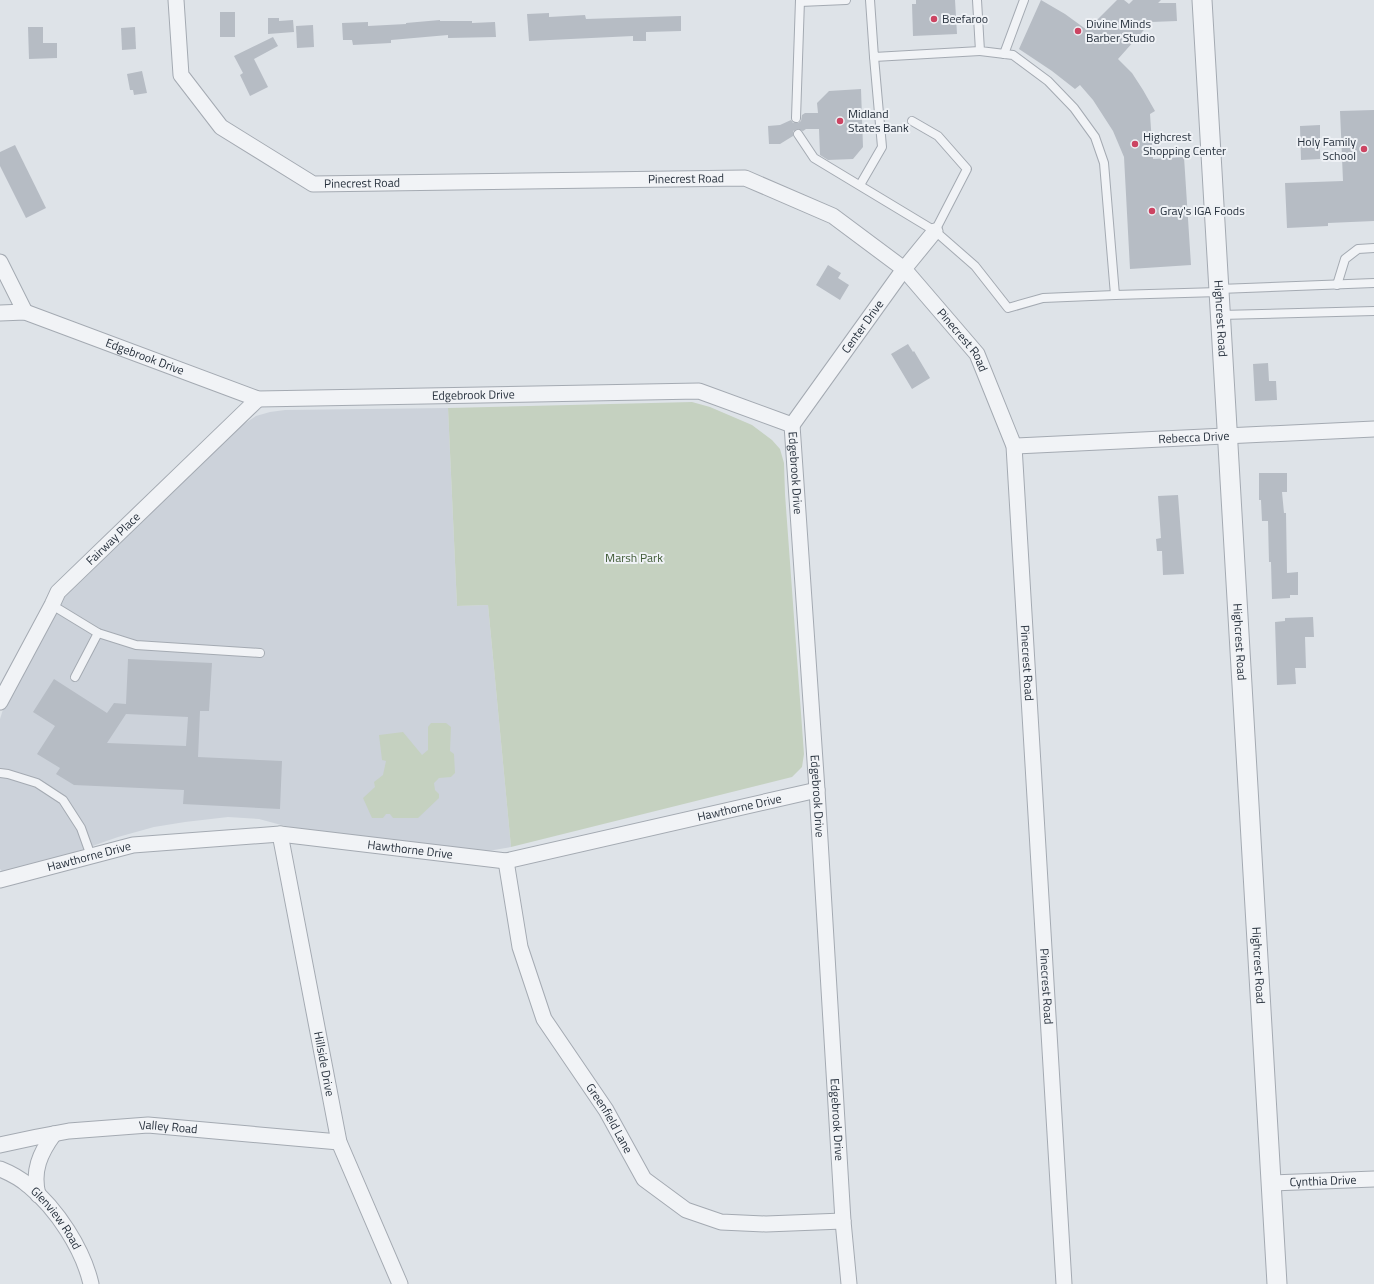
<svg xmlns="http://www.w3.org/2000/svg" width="1374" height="1284" font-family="'Titillium Web',sans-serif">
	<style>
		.built { fill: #ccd2da }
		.green { fill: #c5d1c0 }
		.building { fill: #b6bcc4; fill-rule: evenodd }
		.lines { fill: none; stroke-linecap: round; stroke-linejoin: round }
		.service-casing { stroke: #a4aab2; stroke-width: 10 }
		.minor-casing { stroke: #a4aab2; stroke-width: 17 }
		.tertiary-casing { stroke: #a4aab2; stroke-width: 21 }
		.service { stroke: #f1f3f6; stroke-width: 8 }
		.minor { stroke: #f1f3f6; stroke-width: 15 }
		.tertiary { stroke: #f1f3f6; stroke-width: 19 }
		.poi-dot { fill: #cc4462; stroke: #eef1f5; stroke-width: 1.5 }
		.labels { text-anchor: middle; stroke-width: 4; stroke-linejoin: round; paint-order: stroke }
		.poi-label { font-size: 12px; fill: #28323e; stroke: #eef1f5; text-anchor: start }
		.street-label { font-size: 12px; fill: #28323e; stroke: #eef1f5 }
		.park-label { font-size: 12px; fill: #3f5a35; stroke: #eef1f5 }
	</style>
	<rect width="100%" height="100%" fill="#dee3e8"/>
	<!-- built -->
	<polygon class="built" points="448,408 457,606 488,605 511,847 488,851 468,851 330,834 285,826 259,819 228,817 185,822 154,827 118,837 10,875 4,874 0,869 0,719 5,703 65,595 241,426 256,416 270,412 285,410"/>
	<!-- green -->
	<g class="green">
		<polygon points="692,402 710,407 752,425 772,440 780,449 784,463 785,494 804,754 802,767 792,777 511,847 488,605 457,606 448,408"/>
		<polygon points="431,723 446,723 451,727 450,751 454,754 455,773 451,777 439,778 434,783 435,790 439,794 439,798 418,818 393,818 390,814 386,814 383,818 372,818 363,798 375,787 374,782 383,775 386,761 382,760 379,735 403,732 422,755 428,750 428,727"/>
	</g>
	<!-- building -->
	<g class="building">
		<polygon points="916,0 955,0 957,34 913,36 912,4 916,4"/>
		<polygon points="1041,0 1065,14 1087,30 1117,0 1124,0 1129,4 1133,0 1161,0 1158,3 1176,3 1177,21 1151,22 1118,59 1132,73 1143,90 1155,111 1150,114 1153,159 1184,157 1191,265 1130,269 1124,157 1113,131 1093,100 1080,85 1075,89 1052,71 1019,49"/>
		<rect x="220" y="12" width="15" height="25"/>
		<polygon points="549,13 549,17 585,15 586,19 681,16 681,31 646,32 646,41 633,41 633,36 529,41 527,14"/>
		<polygon points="268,18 279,18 279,21 293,20 294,32 268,34"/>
		<polygon points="440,20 440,21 472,21 472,23 495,22 496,37 448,38 448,35 391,40 391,43 353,45 352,40 343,40 342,23 368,22 368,26 406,24 406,23"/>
		<polygon points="313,25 314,47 297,48 296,26"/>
		<polygon points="28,27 43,27 43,43 57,43 57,58 29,59"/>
		<polygon points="135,27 136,49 122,50 121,28"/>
		<polygon points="273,37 278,46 254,59 268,87 250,96 240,75 243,73 234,56"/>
		<polygon points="142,71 147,93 134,95 133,90 130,90 127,74"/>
		<polygon points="861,89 863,147 853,159 828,160 820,155 819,129 806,129 803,131 797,129 793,131 793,136 780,144 769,144 768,126 780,125 791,120 793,123 798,123 801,121 802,115 805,113 818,113 817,103 829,91"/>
		<polygon points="1374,110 1374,221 1328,223 1328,226 1287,228 1285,183 1343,181 1340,111"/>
		<polygon points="1320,125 1320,159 1301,160 1300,126"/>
		<polygon points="15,145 46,208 26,218 0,166 0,152"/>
		<polygon points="828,265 841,273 838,278 849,285 840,300 816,285"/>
		<polygon points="908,344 913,352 914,351 930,378 912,389 891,354"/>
		<polygon points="1268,363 1269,381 1276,381 1277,400 1255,401 1253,364"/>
		<polygon points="1259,473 1287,473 1287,492 1282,492 1284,513 1286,513 1287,573 1298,572 1298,595 1290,595 1290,598 1272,599 1271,562 1269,562 1268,521 1262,521 1261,500 1259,500"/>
		<polygon points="1178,495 1184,574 1163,575 1162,551 1157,551 1156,539 1161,538 1158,496"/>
		<polygon points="1313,617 1314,637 1305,637 1306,668 1295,668 1296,684 1277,685 1275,622 1285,621 1285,618"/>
		<path d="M128 659 212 663 209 711H200L198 757 282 761 280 809 183 804 184 790 74 785 56 774 60 768 37 754 55 726 33 712 54 679 107 713 114 703 126 704ZM126 714 188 717 186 746 107 743Z"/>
	</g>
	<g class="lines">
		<defs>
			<g id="service">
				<polyline points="870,0 874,57 980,51"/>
				<polyline points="977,0 980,51 1013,55 1048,81 1074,108 1095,137 1104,163 1115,295 1219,292"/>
				<polyline points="800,2 846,0"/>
				<polyline points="1004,54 1024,0"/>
				<polyline points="796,118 800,0"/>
				<polyline points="912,121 938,136 967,169 935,231"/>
				<polyline points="798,134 814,158 935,231 975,266 1008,308 1043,298 1115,295"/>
				<polyline points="860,185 882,147 874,57"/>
				<polyline points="1337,285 1345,259 1358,249 1374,248"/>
				<polyline points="1219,289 1374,283"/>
				<polyline points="1220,315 1374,311"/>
				<polyline points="52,605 98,633 136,645 260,653"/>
				<polyline points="75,677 98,633"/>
				<polyline points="0,773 8,774 37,783 63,800 81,828 91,856"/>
			</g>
			<g id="minor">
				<path id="s1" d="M176 0 181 75 221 127 313 184 745 178 833 216 904 269 977 354 1014 446 1064 1284"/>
				<polyline points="0,262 25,312"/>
				<path id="s2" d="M0 313 25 312 258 399 699 391 792 425"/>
				<path id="s3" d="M792 425 817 790 843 1221 849 1284"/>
				<path id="s4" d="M792 425 904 269 935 231"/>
				<path id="s5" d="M1014 446 1374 429"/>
				<path id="s6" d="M0 702 52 605 58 592 258 399"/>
				<path id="s7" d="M280 834 339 1142 400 1284"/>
				<path id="s8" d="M506 861 520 947 544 1019 606 1110 644 1179 686 1210 721 1222 766 1224 843 1221"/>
				<path id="s9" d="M0 880 133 845 280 834 506 861 817 790"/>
				<path id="s10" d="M0 1145 37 1137 69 1131 148 1125 339 1142"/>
				<path id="s11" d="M0 1169C10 1173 21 1179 29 1186 57 1209 83 1249 91 1284"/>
				<path id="s12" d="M1272 1183 1374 1179"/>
				<path d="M38 1195C32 1171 40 1153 54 1134"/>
			</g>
			<g id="tertiary">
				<path id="s13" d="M1202 0 1277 1284"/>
			</g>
		</defs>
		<!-- service casing -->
		<use href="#service" class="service-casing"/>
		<!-- minor casing -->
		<use href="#minor" class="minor-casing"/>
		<!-- tertiary casing -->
		<use href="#tertiary" class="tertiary-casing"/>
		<!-- service -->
		<use href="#service" class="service"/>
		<!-- minor -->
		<use href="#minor" class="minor"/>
		<!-- tertiary -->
		<use href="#tertiary" class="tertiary"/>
	</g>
	<!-- markers -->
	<g class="poi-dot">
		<circle cx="934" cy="19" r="4"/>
		<circle cx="1078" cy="31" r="4"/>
		<circle cx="840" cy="121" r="4"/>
		<circle cx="1135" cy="144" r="4"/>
		<circle cx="1364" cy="149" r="4"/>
		<circle cx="1152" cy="211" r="4"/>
	</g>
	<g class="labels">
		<!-- poi labels -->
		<g class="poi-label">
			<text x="942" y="23">Beefaroo</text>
			<text x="1086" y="28">Divine Minds<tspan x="1086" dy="14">Barber Studio</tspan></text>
			<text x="848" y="118">Midland<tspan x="848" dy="14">States Bank</tspan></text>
			<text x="1143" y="141">Highcrest<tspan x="1143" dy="14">Shopping Center</tspan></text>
			<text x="1356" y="146" text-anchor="end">Holy Family<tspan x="1356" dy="14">School</tspan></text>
			<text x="1160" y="215">Gray's IGA Foods</text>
		</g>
		<!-- street labels -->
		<g class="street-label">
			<text dy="4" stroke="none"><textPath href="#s1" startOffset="622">Pinecrest Road</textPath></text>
			<text dy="4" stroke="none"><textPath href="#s1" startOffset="298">Pinecrest Road</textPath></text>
			<text dy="4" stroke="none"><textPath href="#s13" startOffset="319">Highcrest Road</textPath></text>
			<text dy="4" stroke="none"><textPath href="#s4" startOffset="121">Center Drive</textPath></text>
			<text dy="4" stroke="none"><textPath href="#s1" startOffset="958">Pinecrest Road</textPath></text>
			<text dy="4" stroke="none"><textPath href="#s2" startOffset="153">Edgebrook Drive</textPath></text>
			<text dy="4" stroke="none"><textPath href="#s2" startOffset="489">Edgebrook Drive</textPath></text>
			<text dy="4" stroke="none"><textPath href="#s5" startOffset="180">Rebecca Drive</textPath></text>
			<text dy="4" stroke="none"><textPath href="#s3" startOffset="48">Edgebrook Drive</textPath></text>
			<text dy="4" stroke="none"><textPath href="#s6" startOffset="201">Fairway Place</textPath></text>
			<text dy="4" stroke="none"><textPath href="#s13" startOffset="643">Highcrest Road</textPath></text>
			<text dy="4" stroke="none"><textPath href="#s1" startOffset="1294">Pinecrest Road</textPath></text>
			<text dy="4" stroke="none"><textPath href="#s3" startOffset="372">Edgebrook Drive</textPath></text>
			<text dy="4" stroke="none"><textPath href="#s9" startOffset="752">Hawthorne Drive</textPath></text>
			<text dy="4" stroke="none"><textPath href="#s9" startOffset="416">Hawthorne Drive</textPath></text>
			<text dy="4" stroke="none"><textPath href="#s9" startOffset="92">Hawthorne Drive</textPath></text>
			<text dy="4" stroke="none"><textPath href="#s13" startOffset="967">Highcrest Road</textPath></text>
			<text dy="4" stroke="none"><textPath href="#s1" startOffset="1618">Pinecrest Road</textPath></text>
			<text dy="4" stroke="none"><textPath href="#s7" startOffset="234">Hillside Drive</textPath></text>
			<text dy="4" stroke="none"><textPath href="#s8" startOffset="282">Greenfield Lane</textPath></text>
			<text dy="4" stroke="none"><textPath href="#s3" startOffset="696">Edgebrook Drive</textPath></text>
			<text dy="4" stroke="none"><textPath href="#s10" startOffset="170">Valley Road</textPath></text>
			<text dy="4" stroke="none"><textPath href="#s12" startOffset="51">Cynthia Drive</textPath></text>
			<text dy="4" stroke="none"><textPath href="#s11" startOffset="76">Glenview Road</textPath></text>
		</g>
		<!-- park labels -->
		<g class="park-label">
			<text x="634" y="562">Marsh Park</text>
		</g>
	</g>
</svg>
